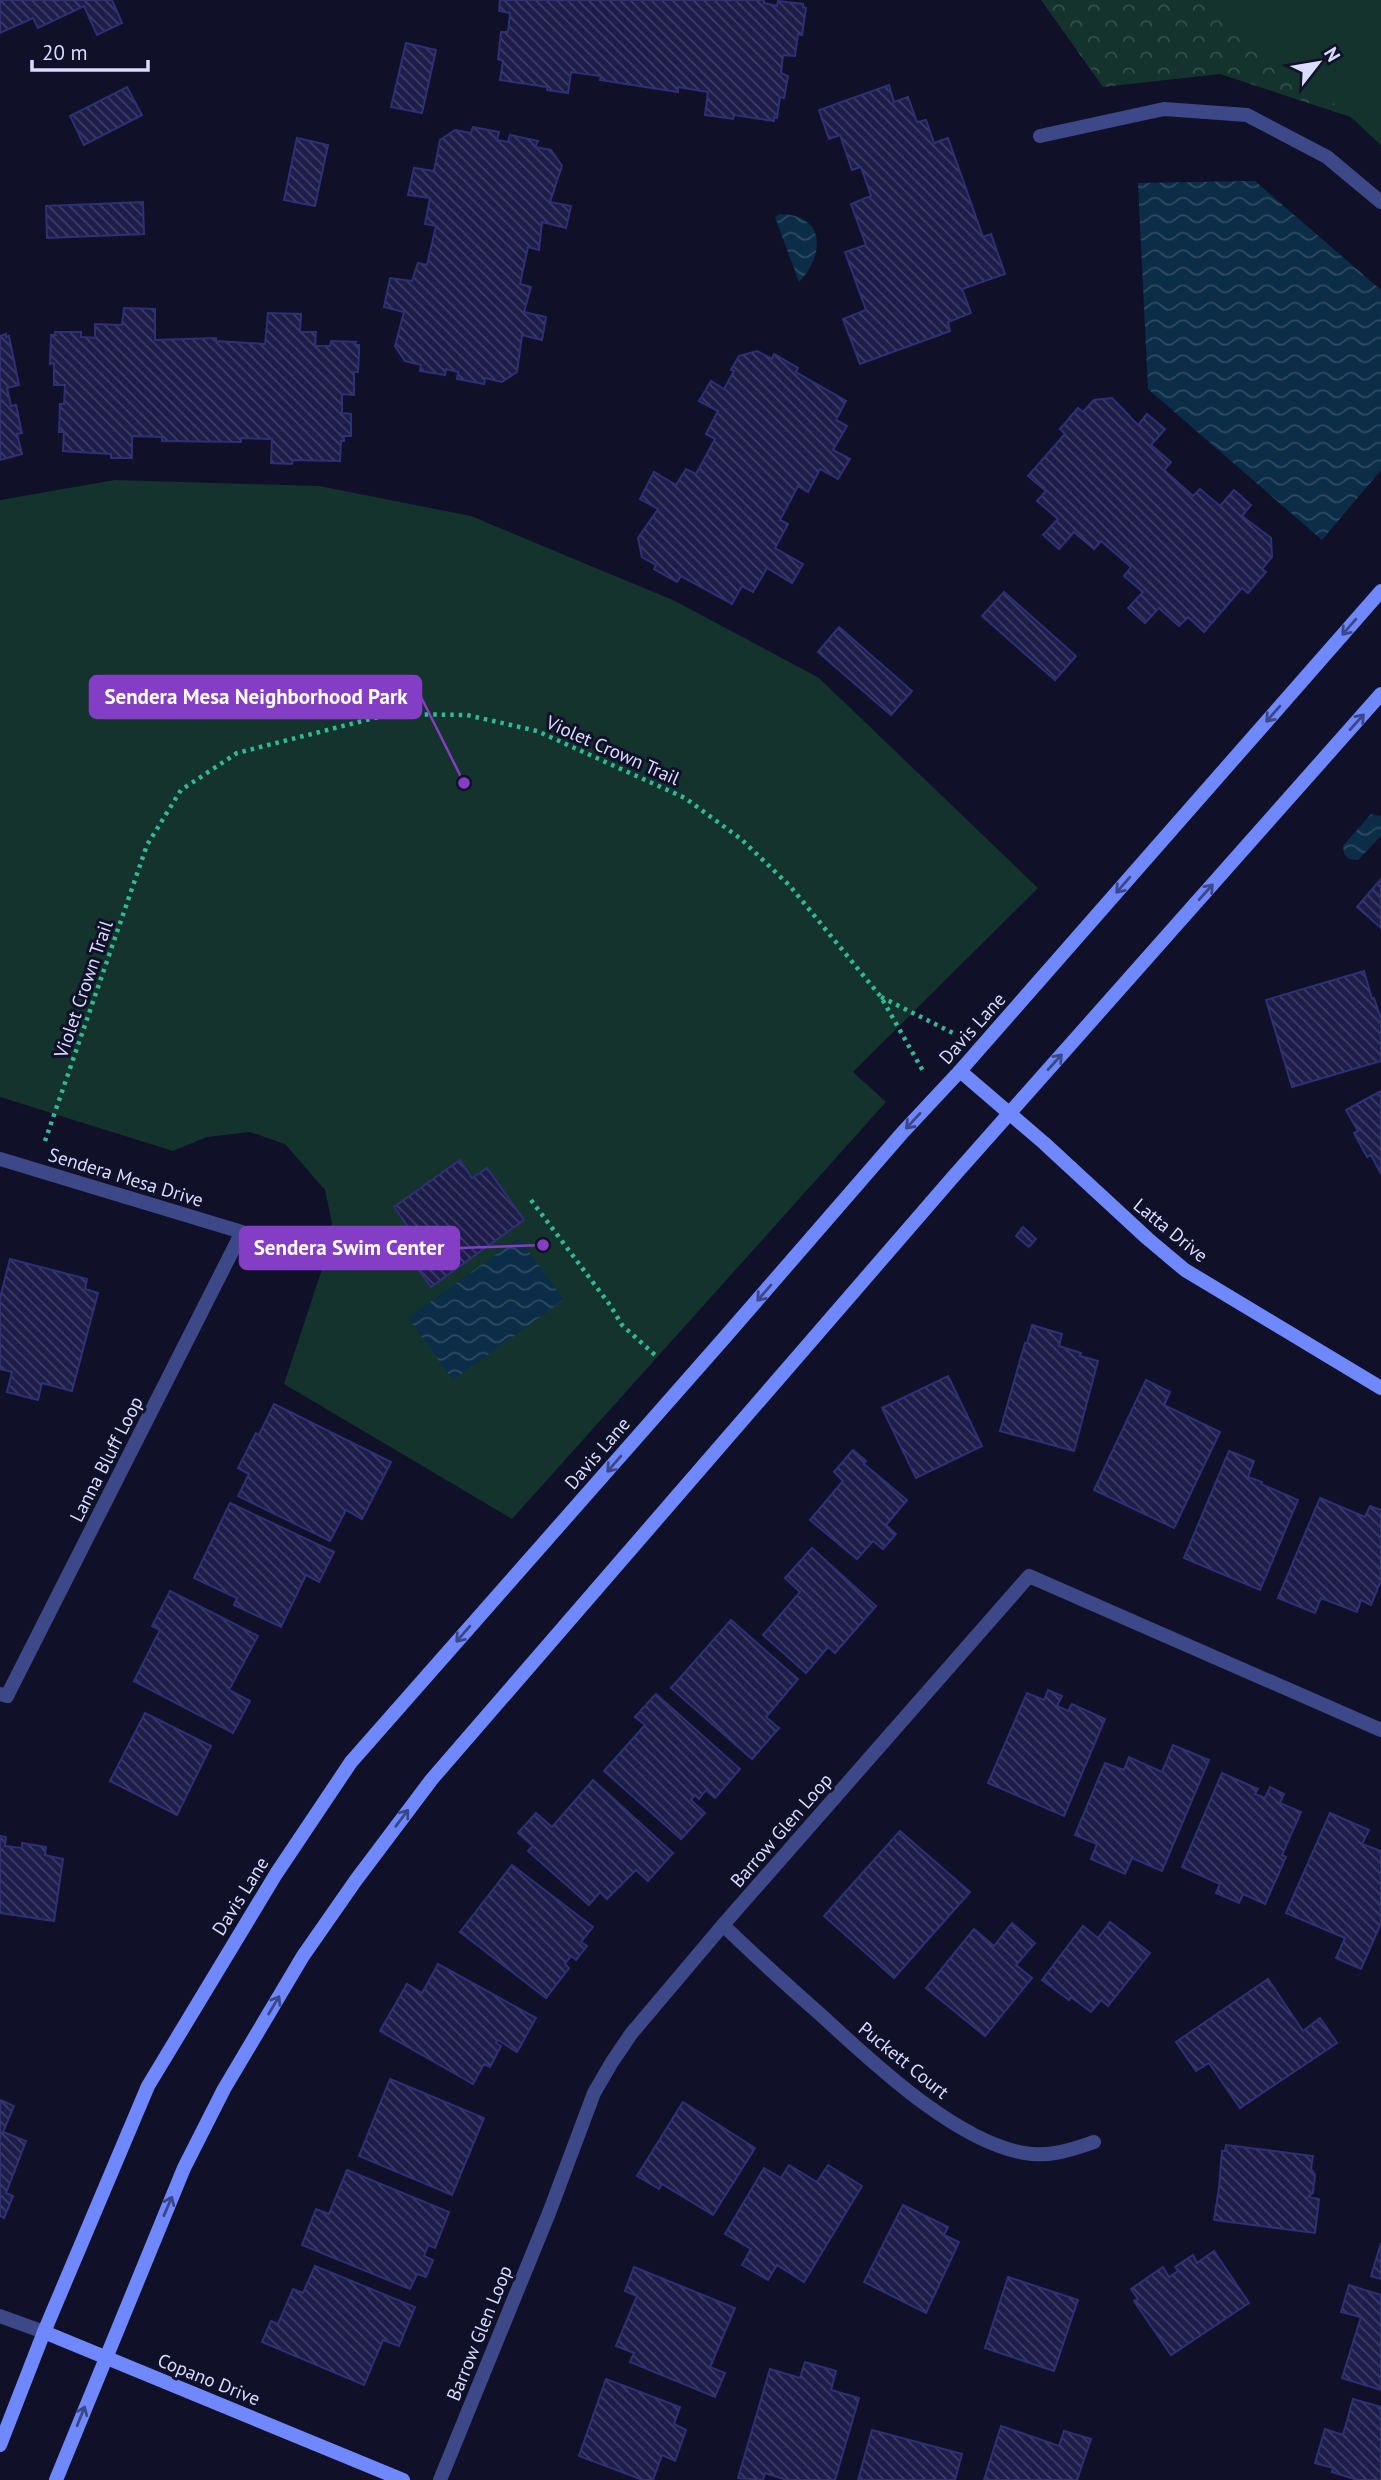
<svg xmlns="http://www.w3.org/2000/svg" width="1381" height="2480" font-family="'PT Sans',sans-serif">
	<style>
		.forest { fill: url(#forest-crowns) }
		.park { fill: #13332c }
		.water { fill: url(#water-waves) }
		.building { fill: url(#building-back-hatch); stroke: #2f2f76; stroke-width: 2 }
		.lines { fill: none; stroke-linecap: round; stroke-linejoin: round }
		.path { stroke: #31ba97; stroke-width: 4.5; stroke-dasharray: 3.5 5; stroke-linecap: butt }
		.lane { stroke: #3c4887; stroke-width: 14 }
		.street { stroke: #3c4887; stroke-width: 14 }
		.secondary { stroke: #7088fe; stroke-width: 14 }
		.oneway { stroke: #3b4789 }
		.labels { text-anchor: middle; stroke-width: 6; stroke-linejoin: round; paint-order: stroke }
		.street-label { font-size: 19px; fill: #d9dcff; stroke: #101129 }
		.leader { fill: none; stroke: #843ec5; stroke-width: 2.5 }
		.callout-dot { fill: #843ec5; stroke: #101129; stroke-width: 2.5 }
		.callout { fill: #843ec5; stroke: #843ec5; stroke-width: 2.5 }
		.callout-label { font-size: 21px; text-anchor: middle; font-weight: bold; fill: #fff }
	</style>
	<defs>
		<pattern id="forest-crowns" width="20" height="18" patternUnits="userSpaceOnUse" patternTransform="scale(1.75)"><rect width="20" height="18" fill="#13332c"/><path d="M2 6a3 3 0 1 1 6 0M12 15a3 3 0 1 1 6 0" fill="none" stroke="#35504c"/></pattern>
		<pattern id="water-waves" width="16" height="10" patternUnits="userSpaceOnUse" patternTransform="scale(1.75)"><rect width="16" height="10" fill="#0b2d47"/><path d="M0 5q4-4 8 0t8 0" fill="none" stroke="#2e4b63"/></pattern>
		<pattern id="building-back-hatch" width="6" height="6" patternUnits="userSpaceOnUse" patternTransform="scale(1.75)"><rect width="6" height="6" fill="#1d1d4a"/><path d="M-1 5l2 2M0 0l6 6M5-1l2 2" fill="none" stroke="#3d3d65"/></pattern>
	</defs>
	<rect width="100%" height="100%" fill="#101129"/>
	<!-- forest -->
	<polygon class="forest" points="1041,0 1381,0 1381,145 1351,117 1220,74 1103,87"/>
	<!-- park -->
	<g class="park">
		<polygon points="1202,0 1381,0 1381,145 1351,117"/>
		<polygon points="115,480 319,486 471,516 675,601 819,678 1038,888 853,1072 886,1102 512,1519 284,1384 323,1266 332,1223 325,1190 285,1144 250,1132 207,1137 173,1151 0,1097 0,500"/>
	</g>
	<!-- water -->
	<g class="water">
		<polygon points="1255,181 1381,290 1381,470 1322,540 1148,389 1138,183"/>
		<path d="M780 214C826 215 825 255 799 282L775 217Z"/>
		<polygon points="1371,814 1381,816 1381,836 1358,860 1349,859 1344,854 1343,846"/>
		<polygon points="519,1238 564,1300 453,1380 408,1318"/>
	</g>
	<!-- building -->
	<g class="building">
		<polygon points="0,0 112,0 122,23 97,35 84,6 38,28 33,18 0,33"/>
		<polygon points="500,0 764,0 764,3 777,6 778,1 803,4 803,7 806,8 802,35 798,34 795,56 783,55 781,73 788,76 784,98 780,97 777,118 774,117 774,121 734,115 733,119 705,115 708,92 678,87 678,92 600,80 601,76 571,72 568,93 547,90 547,87 500,80 503,61 498,59 501,32 508,32 510,13 499,11"/>
		<polygon points="406,43 436,50 422,113 391,107"/>
		<polygon points="889,85 894,102 908,97 917,122 926,120 934,143 948,138 983,237 991,234 1005,274 962,289 971,313 948,322 950,331 860,364 843,319 866,310 845,252 866,245 851,204 871,196 861,167 852,170 840,135 829,139 819,110"/>
		<polygon points="127,87 142,115 84,145 70,116"/>
		<polygon points="473,127 499,132 497,140 508,142 510,135 538,141 535,147 551,150 562,166 550,202 571,206 566,228 542,222 539,250 528,247 520,284 531,287 524,312 546,317 542,340 522,335 517,372 502,382 485,378 484,384 457,379 458,372 446,369 445,375 420,371 421,365 405,361 395,346 404,312 384,307 390,278 412,281 418,263 427,265 436,226 425,224 430,198 408,195 414,168 434,171 440,140 455,130 471,133"/>
		<polygon points="297,138 328,145 315,206 284,200"/>
		<polygon points="143,202 144,234 47,238 46,206"/>
		<polygon points="124,308 155,309 155,340 216,338 216,341 265,344 268,313 301,314 300,332 316,332 315,346 330,346 331,341 356,342 355,345 359,345 359,353 358,372 354,372 354,395 342,394 342,413 351,414 351,436 344,436 344,441 341,441 340,461 293,460 292,464 271,463 272,439 241,438 241,442 162,441 162,437 132,436 132,458 111,458 111,454 63,451 64,432 59,432 60,404 64,404 65,385 54,385 54,363 50,364 51,335 56,335 55,332 81,332 81,337 95,338 95,324 122,325"/>
		<polygon points="6,334 6,337 9,336 19,385 7,388 11,406 16,405 22,433 17,434 22,454 0,460 0,336"/>
		<polygon points="757,351 772,359 774,354 798,368 796,372 846,401 836,420 847,426 833,450 850,459 838,479 820,469 808,492 798,486 780,520 788,524 775,548 803,564 792,583 767,568 753,592 742,586 732,604 681,576 677,582 654,569 656,565 642,557 638,538 658,509 640,499 654,472 676,485 686,469 696,474 715,439 706,434 718,411 699,401 711,381 724,389 734,371 731,370 739,356"/>
		<polygon points="1112,398 1138,425 1147,414 1165,429 1151,445 1171,462 1164,470 1193,496 1200,489 1220,506 1234,490 1251,505 1242,516 1271,538 1272,557 1262,569 1266,572 1248,593 1242,588 1204,632 1188,617 1179,626 1159,608 1145,623 1128,608 1143,592 1124,576 1131,567 1101,541 1094,549 1074,532 1059,549 1043,535 1058,519 1037,501 1046,491 1028,476 1065,434 1060,429 1078,408 1083,412 1094,400"/>
		<polygon points="1004,592 1076,656 1055,680 982,616"/>
		<polygon points="839,627 912,691 891,715 818,652"/>
		<polygon points="1381,879 1381,928 1357,907"/>
		<polygon points="1364,971 1372,999 1374,998 1381,1019 1381,1061 1292,1087 1266,1000"/>
		<polygon points="1381,1091 1381,1174 1371,1155 1367,1157 1354,1133 1358,1131 1346,1110"/>
		<polygon points="460,1160 472,1178 487,1168 524,1220 431,1287 393,1235 407,1225 394,1207"/>
		<polygon points="1023,1227 1036,1239 1029,1247 1016,1236"/>
		<polygon points="10,1259 87,1279 85,1289 98,1293 72,1391 42,1383 38,1400 7,1392 12,1372 0,1369 0,1298"/>
		<polygon points="1032,1325 1062,1334 1059,1346 1081,1353 1080,1356 1098,1361 1074,1451 1000,1431 1025,1343 1027,1343"/>
		<polygon points="948,1376 982,1446 916,1478 882,1408"/>
		<polygon points="1146,1380 1170,1392 1164,1405 1220,1432 1174,1528 1094,1490"/>
		<polygon points="274,1404 391,1462 362,1519 346,1510 330,1541 238,1496 249,1474 238,1468 256,1433 259,1435"/>
		<polygon points="853,1450 866,1461 864,1464 907,1500 886,1525 896,1534 883,1549 873,1541 857,1559 810,1520 843,1481 834,1472"/>
		<polygon points="1229,1451 1254,1461 1248,1477 1262,1482 1261,1484 1298,1500 1260,1590 1184,1558"/>
		<polygon points="1320,1498 1365,1517 1370,1506 1381,1510 1381,1580 1371,1605 1361,1600 1357,1612 1321,1598 1315,1613 1278,1598"/>
		<polygon points="230,1503 334,1552 319,1582 306,1575 281,1627 234,1605 237,1598 194,1578"/>
		<polygon points="812,1548 876,1606 835,1653 828,1647 806,1673 763,1635 800,1592 785,1578"/>
		<polygon points="170,1591 258,1636 229,1690 250,1701 233,1733 134,1681 160,1630 152,1626"/>
		<polygon points="731,1620 798,1679 766,1717 779,1728 752,1759 671,1688"/>
		<polygon points="1048,1690 1062,1696 1057,1706 1068,1711 1072,1704 1105,1719 1064,1816 988,1783 1027,1693 1044,1700"/>
		<polygon points="656,1694 740,1769 715,1798 706,1790 699,1799 695,1795 691,1800 705,1813 681,1839 604,1771 645,1725 635,1717"/>
		<polygon points="145,1713 211,1746 177,1815 110,1781"/>
		<polygon points="1173,1745 1209,1760 1162,1871 1132,1858 1125,1874 1091,1859 1097,1844 1075,1835 1105,1763 1124,1770 1129,1757 1162,1772"/>
		<polygon points="1222,1773 1258,1789 1255,1794 1265,1798 1270,1787 1284,1794 1280,1803 1301,1812 1282,1855 1286,1857 1265,1904 1243,1894 1239,1903 1216,1893 1220,1884 1182,1867"/>
		<polygon points="593,1780 673,1853 648,1881 636,1870 607,1899 600,1892 589,1905 528,1851 533,1846 518,1833 536,1813 552,1827"/>
		<polygon points="1330,1813 1369,1830 1362,1844 1381,1851 1381,1923 1361,1969 1336,1958 1345,1938 1286,1913"/>
		<polygon points="900,1831 970,1892 894,1978 824,1916"/>
		<polygon points="0,1836 6,1837 5,1846 22,1848 22,1843 46,1847 45,1855 63,1859 54,1921 0,1913"/>
		<polygon points="512,1865 593,1927 581,1942 587,1946 576,1960 571,1956 565,1964 569,1968 546,1998 460,1932"/>
		<polygon points="1110,1922 1150,1953 1108,2006 1101,2000 1091,2012 1071,1997 1069,2000 1042,1980 1083,1926 1098,1938"/>
		<polygon points="1012,1923 1035,1943 1016,1965 1032,1978 985,2036 926,1988 974,1929 994,1946"/>
		<polygon points="438,1964 536,2018 517,2052 498,2040 496,2043 501,2046 490,2067 484,2064 473,2084 380,2031 407,1984 422,1993"/>
		<polygon points="1268,1979 1303,2031 1320,2018 1337,2043 1240,2108 1209,2063 1196,2071 1176,2042"/>
		<polygon points="390,2079 484,2118 452,2195 359,2156"/>
		<polygon points="0,2100 14,2106 3,2132 26,2141 6,2193 13,2196 4,2218 0,2216"/>
		<polygon points="683,2102 755,2148 713,2215 662,2184 659,2189 637,2176"/>
		<polygon points="1226,2145 1313,2156 1311,2169 1315,2175 1313,2193 1308,2197 1319,2199 1315,2233 1214,2220 1219,2188 1222,2151 1225,2151"/>
		<polygon points="789,2165 817,2182 828,2165 862,2186 804,2282 777,2265 768,2280 742,2265 751,2249 725,2234 764,2168 781,2178"/>
		<polygon points="347,2170 449,2212 435,2248 428,2245 424,2256 433,2260 426,2277 417,2274 410,2289 302,2245 316,2209 329,2214"/>
		<polygon points="903,2205 948,2227 944,2235 959,2242 926,2313 864,2282"/>
		<polygon points="1381,2243 1381,2279 1371,2276"/>
		<polygon points="1214,2251 1249,2303 1171,2355 1134,2301 1138,2299 1131,2289 1163,2267 1169,2277 1178,2271 1175,2267 1193,2255 1197,2263"/>
		<polygon points="315,2266 415,2307 399,2346 383,2340 364,2385 262,2342 271,2321 278,2324 293,2289 303,2293"/>
		<polygon points="634,2267 735,2308 710,2367 725,2373 715,2397 630,2362 634,2353 616,2346 637,2296 625,2291"/>
		<polygon points="1008,2277 1078,2300 1054,2371 985,2348"/>
		<polygon points="1349,2285 1381,2295 1381,2390 1342,2378 1361,2317 1341,2312"/>
		<polygon points="805,2362 836,2371 831,2390 859,2398 835,2480 787,2480 765,2473 763,2480 738,2478 770,2369 800,2378"/>
		<polygon points="606,2379 680,2407 674,2424 686,2430 675,2461 662,2455 653,2480 643,2480 579,2456"/>
		<polygon points="1353,2399 1381,2407 1381,2480 1358,2480 1332,2472 1333,2468 1315,2463 1325,2429 1343,2435"/>
		<polygon points="1001,2426 1059,2446 1064,2431 1091,2439 1077,2480 984,2480"/>
		<polygon points="872,2430 962,2454 955,2480 858,2480"/>
	</g>
	<g class="lines">
		<!-- path -->
		<g class="path">
			<polyline points="881,997 957,1035"/>
			<polyline points="45,1141 147,845 181,790 237,753 390,714 467,715 537,731 685,798 741,839 790,886 881,997 923,1071"/>
			<polyline points="531,1200 610,1305 622,1325 655,1355"/>
		</g>
		<!-- lane -->
		<polyline class="lane" points="1040,136 1164,109 1247,115 1327,157 1381,202"/>
		<!-- street -->
		<g class="street">
			<polyline points="0,1159 242,1232 7,1696 0,1694"/>
			<path d="M723 1925C755 1956 788 1986 821 2015 872 2062 962 2148 1032 2154 1054 2156 1073 2149 1094 2142"/>
			<polyline points="0,2316 44,2332"/>
			<polyline points="440,2480 549,2213 594,2093 612,2062 631,2034 723,1925 1029,1576 1381,1730"/>
		</g>
		<!-- secondary -->
		<g class="secondary">
			<polyline points="960,1071 1044,1143 1148,1239 1185,1270 1381,1388"/>
			<polyline points="44,2332 403,2480"/>
			<polyline points="0,2445 44,2332 148,2086 276,1874 351,1762 726,1336 903,1132 960,1071 1381,591"/>
			<polyline points="56,2480 184,2168 224,2089 303,1956 356,1880 432,1779 953,1177 1381,694"/>
		</g>
	</g>
	<!-- one-way arrows -->
	<defs><path id="oneway-shaft" d="M-6 0H5M1.5-3L5.5 0L1.5 3" fill="none" stroke-width="1.6" stroke-linecap="round" stroke-linejoin="round" transform="scale(1.75)"/></defs>
	<g class="oneway">
		<use href="#oneway-shaft" transform="translate(1349 627) rotate(131)"/>
		<use href="#oneway-shaft" transform="translate(1273 714) rotate(131)"/>
		<use href="#oneway-shaft" transform="translate(1357 722) rotate(-48)"/>
		<use href="#oneway-shaft" transform="translate(1123 885) rotate(131)"/>
		<use href="#oneway-shaft" transform="translate(1206 892) rotate(-48)"/>
		<use href="#oneway-shaft" transform="translate(1055 1062) rotate(-48)"/>
		<use href="#oneway-shaft" transform="translate(913 1121) rotate(133)"/>
		<use href="#oneway-shaft" transform="translate(764 1293) rotate(131)"/>
		<use href="#oneway-shaft" transform="translate(614 1464) rotate(131)"/>
		<use href="#oneway-shaft" transform="translate(463 1634) rotate(131)"/>
		<use href="#oneway-shaft" transform="translate(402 1818) rotate(-53)"/>
		<use href="#oneway-shaft" transform="translate(274 2005) rotate(-59)"/>
		<use href="#oneway-shaft" transform="translate(168 2206) rotate(-67)"/>
		<use href="#oneway-shaft" transform="translate(81 2416) rotate(-68)"/>
	</g>
	<g class="labels">
		<!-- street labels -->
		<g class="street-label">
			<text transform="translate(613 750) rotate(24)" y="7">Violet Crown Trail</text>
			<text transform="translate(83 989) rotate(-71)" y="7">Violet Crown Trail</text>
			<text transform="translate(972 1028) rotate(-48)" y="7">Davis Lane</text>
			<text transform="translate(126 1177) rotate(17)" y="7">Sendera Mesa Drive</text>
			<text transform="translate(1171 1230) rotate(39)" y="7">Latta Drive</text>
			<text transform="translate(597 1453) rotate(-49)" y="7">Davis Lane</text>
			<text transform="translate(106 1459) rotate(-63)" y="7">Lanna Bluff Loop</text>
			<text transform="translate(781 1830) rotate(-49)" y="7">Barrow Glen Loop</text>
			<text transform="translate(240 1896) rotate(-58)" y="7">Davis Lane</text>
			<text transform="translate(904 2060) rotate(39)" y="7">Puckett Court</text>
			<text transform="translate(479 2333) rotate(-68)" y="7">Barrow Glen Loop</text>
			<text transform="translate(209 2379) rotate(22)" y="7">Copano Drive</text>
		</g>
	</g>
	<!-- callouts -->
	<path class="leader" d="M464 783L421 697M543 1245L459 1248"/>
	<g class="callout-dot">
		<circle cx="464" cy="783" r="7"/>
		<circle cx="543" cy="1245" r="7"/>
	</g>
	<g class="callout">
		<rect x="90" y="676" width="331" height="42" rx="7"/>
		<rect x="240" y="1227" width="219" height="42" rx="7"/>
	</g>
	<g class="callout-label">
		<text x="256" y="704">Sendera Mesa Neighborhood Park</text>
		<text x="349" y="1255">Sendera Swim Center</text>
	</g>
	<!-- north arrow -->
	<g transform="translate(1318 63) rotate(59)" stroke="#101129" stroke-width="5" paint-order="stroke">
	<path d="M0-5L12 26L0 18L-12 26Z" fill="#d9dcff"/>
	<text y="-10" font-size="19" font-weight="bold" text-anchor="middle" fill="#d9dcff">N</text>
	</g>
	<!-- scale -->
	<path d="M32 60v10h116v-10" fill="none" stroke="#d9dcff" stroke-width="3.5"/>
	<text x="42" y="60" font-size="21" fill="#d9dcff" stroke="#101129" stroke-width="5" paint-order="stroke">20 m</text>
</svg>
